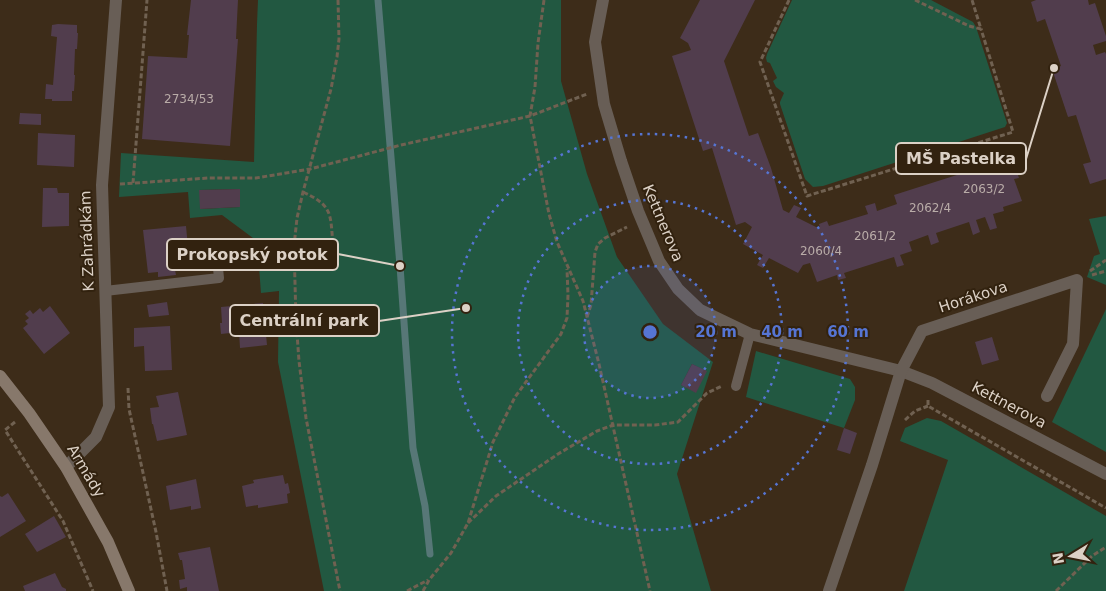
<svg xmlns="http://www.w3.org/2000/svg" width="1106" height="591" font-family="'DejaVu Sans',sans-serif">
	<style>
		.green { fill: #225841; fill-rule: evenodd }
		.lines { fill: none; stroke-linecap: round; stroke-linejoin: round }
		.stream { stroke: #577777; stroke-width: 7 }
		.building { fill: #513d4d }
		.path { stroke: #706151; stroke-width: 3; stroke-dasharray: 5 2.5; stroke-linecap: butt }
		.lane { stroke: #685e56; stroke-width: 10 }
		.street { stroke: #685e56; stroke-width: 12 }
		.secondary { stroke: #87786b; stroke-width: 12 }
		.ring { fill: none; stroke: #5675d3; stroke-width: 2.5; stroke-dasharray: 2.5 5 }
		.labels { text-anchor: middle; stroke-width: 4; stroke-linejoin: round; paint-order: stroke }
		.number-label { font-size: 12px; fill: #b9aca8 }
		.street-label { font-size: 15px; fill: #dcd1c6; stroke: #32220f }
		.centre { fill: #5675d3; stroke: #32220f; stroke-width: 2.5 }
		.ring-label { font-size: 15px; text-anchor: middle; font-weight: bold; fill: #5675d3; stroke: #32220f; stroke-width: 4; stroke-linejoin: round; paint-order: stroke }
		.leader { fill: none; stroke: #dcd1c6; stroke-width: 2 }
		.callout-dot { fill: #dcd1c6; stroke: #32220f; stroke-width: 2 }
		.callout { fill: #32220f; stroke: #dcd1c6; stroke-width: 2 }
		.callout-label { font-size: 16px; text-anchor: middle; font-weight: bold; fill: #dcd1c6 }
	</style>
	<rect width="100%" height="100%" fill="#3d2c19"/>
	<!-- green -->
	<g class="green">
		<path d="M258 0H561V81L587 174 617 257 663 324 713 362 677 474 711 591H324L278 362 279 291 261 293 257 241 222 215 190 218 188 192 119 197 121 153 254 162 257 24ZM240 189V207L200 209V190ZM692 364 706 371 696 392 681 385Z"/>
		<polygon points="792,0 931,0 973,22 976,27 1007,123 1005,127 823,186 813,187 805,179 780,104 780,102 784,93 776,87 773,81 777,78 770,63 767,62 766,58 767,54"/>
		<polygon points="1106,216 1106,285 1087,277 1094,256 1100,254 1089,219"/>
		<polygon points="1106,309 1106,452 1052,422"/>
		<polygon points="756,351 850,379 855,387 855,400 844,428 746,397"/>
		<polygon points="927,418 941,421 1106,516 1106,591 904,591 948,460 900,441 905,428"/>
	</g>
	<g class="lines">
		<!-- stream -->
		<polyline class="stream" points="378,0 400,266 413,448 425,506 430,554"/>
	</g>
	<!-- building -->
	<g class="building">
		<polygon points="191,0 238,0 236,39 238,39 230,146 142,139 148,56 187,58 189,35 187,35"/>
		<polygon points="700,0 755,0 724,61 749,136 758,133 771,168 783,210 789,213 794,205 801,208 796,217 820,229 819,224 827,221 829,226 868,214 865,206 875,203 877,211 897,204 894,195 960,174 958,168 968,165 969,171 1012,157 1019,178 1014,179 1022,201 1003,207 1004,211 993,214 997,228 990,230 985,217 976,220 980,232 973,235 969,222 936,233 939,242 931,245 928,235 909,242 912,251 900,255 904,265 897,267 894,257 844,273 846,278 838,280 837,275 817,282 810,263 803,265 798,273 769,258 763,268 757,265 763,255 743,244 752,227 745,222 736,225 712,148 703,151 672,56 691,50 688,43 680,38"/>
		<polygon points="1036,0 1088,0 1089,5 1095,3 1106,36 1106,41 1093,45 1096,55 1105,52 1106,54 1106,179 1090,184 1083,164 1091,162 1076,115 1068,117 1052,69 1061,66 1045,19 1037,22 1031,2"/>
		<polygon points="58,24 77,25 77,33 78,33 77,49 75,49 74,75 75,75 74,91 72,91 72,101 52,101 52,99 45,99 46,84 53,85 57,37 51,36 52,25"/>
		<polygon points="20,113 41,114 41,125 19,124"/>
		<polygon points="38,133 75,135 74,167 37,165"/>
		<polygon points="43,188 57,188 58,193 69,193 69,226 42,227"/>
		<polygon points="240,189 240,207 200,209 199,190"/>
		<polygon points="186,226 190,268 175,270 176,275 158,277 158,272 148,273 143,230"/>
		<polygon points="167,302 169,315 149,317 147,305"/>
		<polygon points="263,303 267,345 240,348 239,332 221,334 220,323 222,323 221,307"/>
		<polygon points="50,306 70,333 44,354 23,328 28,324 25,321 29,318 25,314 30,310 33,314 40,308 43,312"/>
		<polygon points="170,326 172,370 145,371 144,346 134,347 134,328"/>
		<polygon points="992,337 999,360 982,365 975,342"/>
		<polygon points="692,364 707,371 696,393 681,385"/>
		<polygon points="178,392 187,435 157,441 153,424 152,424 150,408 159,407 156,396"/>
		<polygon points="844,428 857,433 850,454 837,450"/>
		<polygon points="283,475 285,484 288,483 290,493 287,494 288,503 258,508 258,505 246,507 242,486 254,483 253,480"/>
		<polygon points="196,479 201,508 191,510 191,506 170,510 166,486"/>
		<polygon points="8,493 26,521 0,537 0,496 2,497"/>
		<polygon points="54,516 66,537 37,552 25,534"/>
		<polygon points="210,547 219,591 187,591 187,587 180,589 179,580 185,579 182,560 180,560 178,553"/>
		<polygon points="55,573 62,587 66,589 66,591 25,591 23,586"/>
	</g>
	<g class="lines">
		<!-- path -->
		<g class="path">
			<polyline points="338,0 339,39 337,57 331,89 303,192 297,218 294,246 296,320 299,361 306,418 340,591"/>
			<polyline points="544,0 538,43 535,87 530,116 549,214 557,242 583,301 599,364 650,591"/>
			<polyline points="789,0 760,62 807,196 1013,132 981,29"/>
			<polyline points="915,0 969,26 981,29 972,0"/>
			<polyline points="133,183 147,0"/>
			<polyline points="120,184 208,178 256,178 310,169 401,145 530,116 587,94"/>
			<path d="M303 192C333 206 330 213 333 244"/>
			<polyline points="1090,271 1106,260"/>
			<polyline points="1092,275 1106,271"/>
			<polyline points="587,317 591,305 595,252 598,244 605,238 627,227"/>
			<polyline points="128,388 129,409 156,532 167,591"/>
			<polyline points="928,400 928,406 1106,508"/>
			<polyline points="905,420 915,411 928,406"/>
			<polyline points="15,422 5,430 63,521 93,591"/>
			<polyline points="468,523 496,496 558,454 597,431 613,425 655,425 678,422 707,393 722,386"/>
			<polyline points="407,591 428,580"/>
			<polyline points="423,591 429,580 451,553 468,523 493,442 515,397 561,334 567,318 568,295 567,269"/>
			<polyline points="1056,591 1092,556 1106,547"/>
		</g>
		<!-- lane -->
		<g class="lane">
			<polyline points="105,291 219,278 216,248"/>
			<polyline points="736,386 750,334"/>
		</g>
		<!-- street -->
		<g class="street">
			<polyline points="603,0 595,42 604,104 621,161 638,211 659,261 678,289 700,310 750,334 901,371 932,383 1106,474"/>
			<polyline points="66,467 96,437 109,407 102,185 116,0"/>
			<polyline points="829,591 872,465 901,371 922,331 1077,280 1073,344 1047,396"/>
		</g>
		<!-- secondary -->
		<polyline class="secondary" points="0,376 29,413 66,467 108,542 129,591"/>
	</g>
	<!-- distance rings -->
	<circle cx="650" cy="332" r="66" fill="#5675d3" fill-opacity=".12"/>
	<g class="ring">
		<circle cx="650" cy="332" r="66"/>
		<circle cx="650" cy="332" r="132"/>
		<circle cx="650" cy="332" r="198"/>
	</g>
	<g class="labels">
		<!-- number labels -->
		<g class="number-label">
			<text x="189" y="103">2734/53</text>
			<text x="984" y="193">2063/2</text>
			<text x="930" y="212">2062/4</text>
			<text x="875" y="240">2061/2</text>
			<text x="821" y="255">2060/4</text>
		</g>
		<!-- street labels -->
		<g class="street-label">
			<text transform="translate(663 223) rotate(67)" y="5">Kettnerova</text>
			<text transform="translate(87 241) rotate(-92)" y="5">K Zahrádkám</text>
			<text transform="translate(973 297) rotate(-18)" y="5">Horákova</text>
			<text transform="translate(1009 405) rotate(28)" y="5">Kettnerova</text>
			<text transform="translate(86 471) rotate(59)" y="5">Armády</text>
		</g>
	</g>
	<circle cx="650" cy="332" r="8" class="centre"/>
	<g class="ring-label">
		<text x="716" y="337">20 m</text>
		<text x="782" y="337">40 m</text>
		<text x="848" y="337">60 m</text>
	</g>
	<!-- callouts -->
	<path class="leader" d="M1054 68L1026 159M400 266L338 254M466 308L379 321"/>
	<g class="callout-dot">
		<circle cx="1054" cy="68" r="5"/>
		<circle cx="400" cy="266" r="5"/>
		<circle cx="466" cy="308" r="5"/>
	</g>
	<g class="callout">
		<rect x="896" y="143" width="130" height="31" rx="5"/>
		<rect x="167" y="239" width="171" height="31" rx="5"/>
		<rect x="230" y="305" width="149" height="31" rx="5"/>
	</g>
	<g class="callout-label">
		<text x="961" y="164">MŠ Pastelka</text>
		<text x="252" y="260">Prokopský potok</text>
		<text x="304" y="326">Centrální park</text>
	</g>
	<!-- north arrow -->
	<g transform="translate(1071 556) rotate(260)" stroke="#32220f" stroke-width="4" paint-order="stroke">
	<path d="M0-4L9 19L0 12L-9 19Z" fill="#dcd1c6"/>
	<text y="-8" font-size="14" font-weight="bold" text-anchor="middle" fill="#dcd1c6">N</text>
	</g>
</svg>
